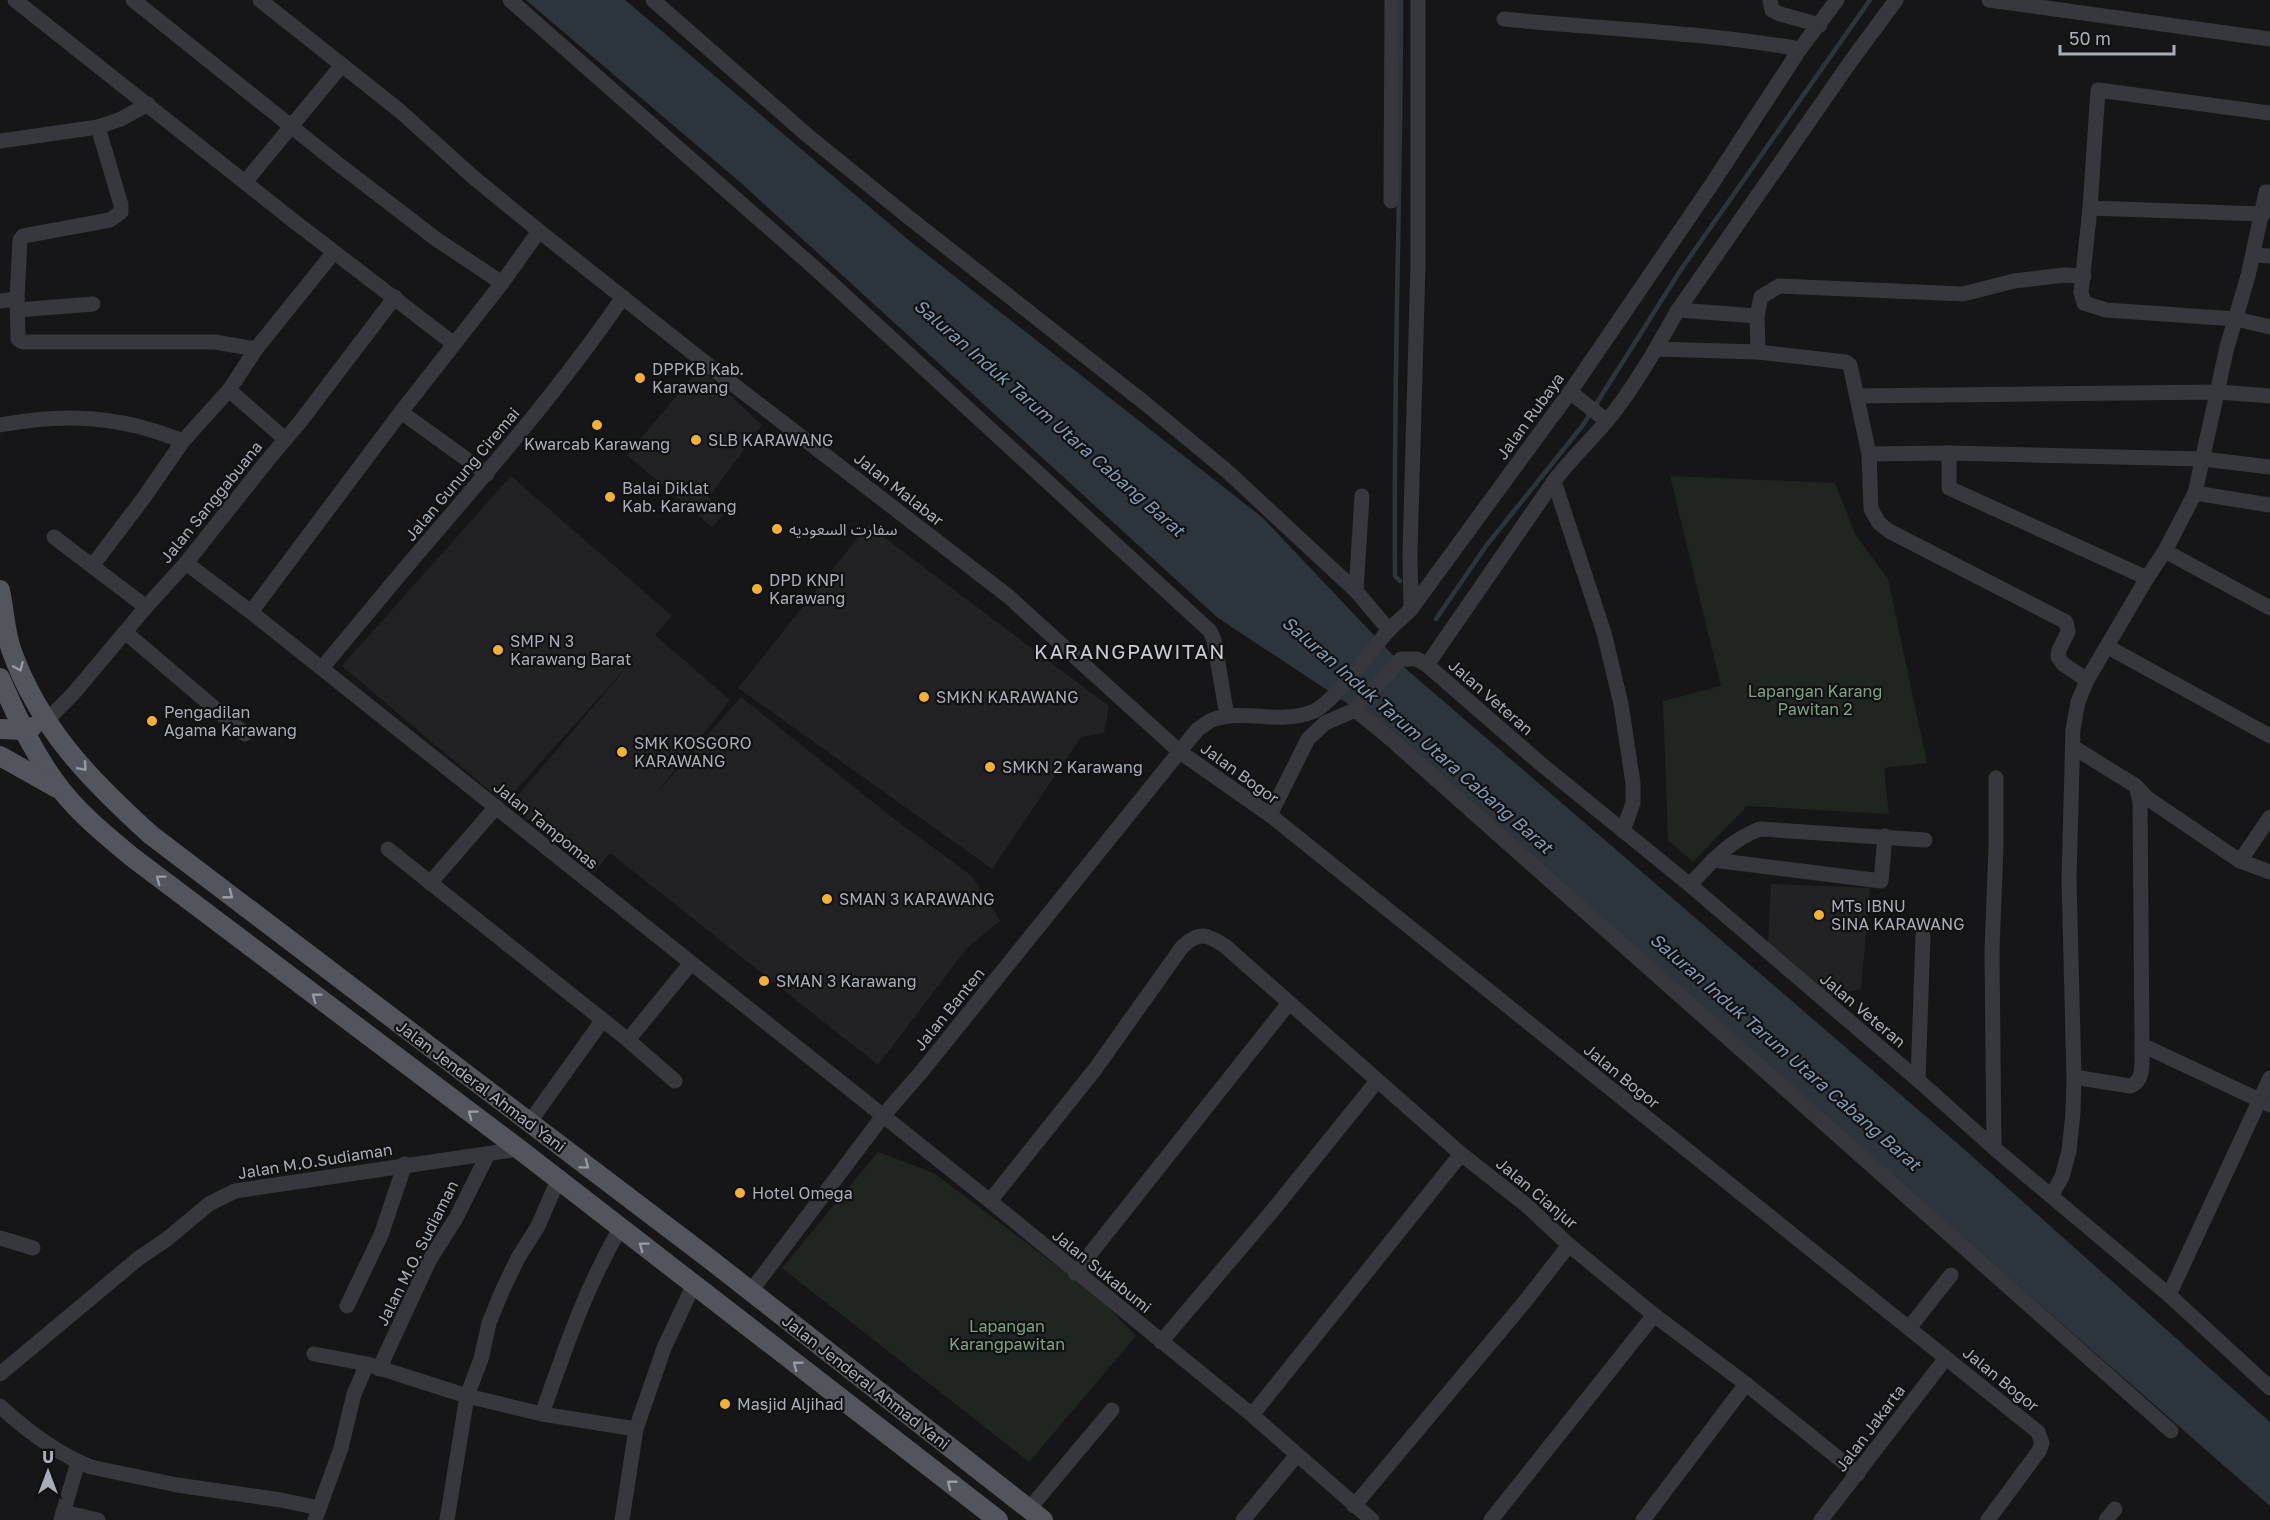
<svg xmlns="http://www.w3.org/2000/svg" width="2270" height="1520" font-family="'Golos Text','Noto Sans Arabic',sans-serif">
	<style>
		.built { fill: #222225 }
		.green { fill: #1e261f }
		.water { fill: #2c353c }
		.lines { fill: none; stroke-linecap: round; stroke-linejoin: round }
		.stream { stroke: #2c353c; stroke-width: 4.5 }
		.minor { stroke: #37383d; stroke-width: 15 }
		.major { stroke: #53555c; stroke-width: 20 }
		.oneway { stroke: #979ba6 }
		.poi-dot { fill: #f2b134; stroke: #111113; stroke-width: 2 }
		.labels { text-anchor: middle; stroke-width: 4.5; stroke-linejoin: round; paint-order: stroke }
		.poi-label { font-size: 16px; fill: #a8adb8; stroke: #111113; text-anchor: start }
		.street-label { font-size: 16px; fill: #a8adb8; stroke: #111113 }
		.park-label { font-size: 16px; fill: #7fa381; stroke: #111113 }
		.water-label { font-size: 18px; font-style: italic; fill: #7f9bb3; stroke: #111113 }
		.quarter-label { font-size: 20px; letter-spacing: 1.5px; fill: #c9ccd4; stroke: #111113 }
	</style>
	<rect width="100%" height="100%" fill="#161618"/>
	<!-- built -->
	<g class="built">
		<polygon points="700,368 762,425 709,497 723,515 712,527 627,455"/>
		<polygon points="511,476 672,616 655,635 730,700 655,795 741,697 893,818 972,876 1000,921 967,948 878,1065 610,853 594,873 510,805 632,661 504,803 342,666"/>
		<polygon points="868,525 1109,706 1104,733 1081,737 992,869 738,688"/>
		<polygon points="1771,884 1870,888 1861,989 1830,997 1768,942"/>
	</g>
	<!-- green -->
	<g class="green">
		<polygon points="1670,476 1835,483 1855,534 1888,579 1927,763 1884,768 1889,814 1747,806 1693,862 1668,840 1663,701 1721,686"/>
		<polygon points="878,1152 934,1173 1098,1297 1136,1336 1029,1462 782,1268"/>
	</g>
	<!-- water -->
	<polygon class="water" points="526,0 625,0 911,242 1263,518 1406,669 1965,1150 2270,1422 2270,1506 1371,719 1218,618 741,183"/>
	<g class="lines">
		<!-- stream -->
		<g class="stream">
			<path d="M1400 581 1395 576C1393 384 1401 192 1401 0"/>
			<polyline points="1436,619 1486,546 1583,425 1680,271 1870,0"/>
		</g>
		<!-- minor -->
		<g class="minor">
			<polyline points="15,0 295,222 454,344"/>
			<polyline points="133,0 337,163 436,239 502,283"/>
			<polyline points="260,0 400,111 473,177 539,231 708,365 1008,596 1180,752 1270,815 2038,1432 2042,1443 2039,1451 1988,1520"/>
			<polyline points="510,0 817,270 1210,631 1214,640 1227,716"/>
			<polyline points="653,0 807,135 907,216 1146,404 1228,472 1356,591 1389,630"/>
			<polyline points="1770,0 1772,10 1780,14 1820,25"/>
			<polyline points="1989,0 2270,39"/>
			<path d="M1504 19C1603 29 1702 32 1800 49"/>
			<polyline points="2270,113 2098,90 2090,208 2081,292 2084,303 2106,310 2236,319 2270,327"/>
			<polyline points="98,127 121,205 121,212 110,220 23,236 20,240 17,299 18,339 23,342 215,342 256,349"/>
			<polyline points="0,141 98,127 121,119 148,104"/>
			<polyline points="245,182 342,65"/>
			<polyline points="1391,201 1392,0"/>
			<polyline points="2090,208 2263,214"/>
			<polyline points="2253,255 2270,256"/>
			<polyline points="0,301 17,299"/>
			<polyline points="18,310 93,304"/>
			<polyline points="1678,310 1757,316"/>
			<polyline points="1656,349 1758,352 1846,362 1850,365 1869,454 1871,509 1879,523 1889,531 2066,622 2068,632 2059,650 2058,657 2063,664 2087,680"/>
			<polyline points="1758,352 1757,316 1761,297 1779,286 1963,294 2014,281 2064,275 2084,276"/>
			<polyline points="229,390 285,439"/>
			<polyline points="1570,392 1607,421"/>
			<polyline points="1857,396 2219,392 2270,396"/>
			<polyline points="401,412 487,474"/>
			<path d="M0 425C37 418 79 415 116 422 138 425 162 433 183 441"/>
			<polyline points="1949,453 1949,488 2147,578"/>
			<polyline points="1869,454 1949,453 2203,459 2270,467"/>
			<polyline points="1554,481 1604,633 1621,704 1633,783 1633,803 1623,831"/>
			<polyline points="2195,493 2270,505"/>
			<polyline points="54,537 92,566"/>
			<polyline points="2165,551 2270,608"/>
			<polyline points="186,563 251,612 990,1201 1252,1415 1372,1520"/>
			<polyline points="1356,591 1362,496"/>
			<polyline points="146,607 92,566 143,499 183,441 229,390 256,349 334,252"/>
			<polyline points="1411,609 1410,554 1418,264 1418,0"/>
			<polyline points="251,612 401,412 502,283 539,231"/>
			<polyline points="125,632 245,734"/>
			<polyline points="2108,647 2270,736"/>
			<path d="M1427 665 1554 481C1570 460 1589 442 1606 422 1633 390 1657 347 1678 310L1851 61 1896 0"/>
			<path d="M322 668C358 625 393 582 430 539 498 460 564 383 623 297"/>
			<polyline points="1355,710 1386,735 2171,1431"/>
			<polyline points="45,722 73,694 146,607 186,563 267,461 300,422 395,297"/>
			<path d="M2073 747 2136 786 2140 801 2142 1045C2141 1058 2146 1081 2130 1086L2074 1077"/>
			<polyline points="2138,788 2147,798 2240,861"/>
			<polyline points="1270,815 1308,739 1325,723 1355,710 1401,659 1417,659 1427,665 1541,764 1690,885 1918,1080 1994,1148 2169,1295 2270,1388"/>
			<polyline points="2270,817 2240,861 2270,872"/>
			<polyline points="388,849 628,1040 675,1081"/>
			<polyline points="1713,860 1881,881 1885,836"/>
			<polyline points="430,883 496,807"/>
			<path d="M1690 885C1711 862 1730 840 1760 829L1925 840"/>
			<polyline points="628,1040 691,963"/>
			<polyline points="2142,1045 2270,1105"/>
			<polyline points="1918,1080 1923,936"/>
			<polyline points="529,1123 602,1021"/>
			<polyline points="1994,1148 1992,950 1996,847 1996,778"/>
			<polyline points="2051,1196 2062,1177 2069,1151 2073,1113 2074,1077 2069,879 2073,729 2078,702 2087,680 2147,578 2165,551 2195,493 2227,347 2248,276 2266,192 2270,192"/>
			<path d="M990 1201 1096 1068 1182 947C1199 931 1207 934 1225 946L1461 1154 1525 1204 1569 1245 1654 1315 1746 1384 1858 1474"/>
			<polyline points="0,1238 33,1248"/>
			<polyline points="1075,1273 1289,1003"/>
			<path d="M751 1291 883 1116 922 1071 1197 730C1202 727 1207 722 1212 720 1243 708 1278 725 1312 712 1332 705 1372 649 1388 631 1395 623 1404 617 1411 609L1570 392 1712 184 1800 49 1837 0"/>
			<polyline points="2169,1295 2270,1078"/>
			<polyline points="347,1306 381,1235 405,1164"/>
			<polyline points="1909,1328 1951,1275"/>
			<polyline points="1161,1342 1273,1210 1377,1081"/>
			<polyline points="314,1354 367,1364"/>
			<polyline points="379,1369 429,1261 456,1218 488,1154"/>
			<polyline points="0,1374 139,1258 167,1239 209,1204 235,1191 519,1149"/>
			<path d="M0 1406C26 1430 58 1454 91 1467L177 1485 281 1500 319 1508"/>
			<path d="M542 1414C564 1352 586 1286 620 1229"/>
			<polyline points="1252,1415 1461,1154"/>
			<polyline points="1354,1506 1527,1299 1569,1245"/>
			<polyline points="1029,1509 1112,1410"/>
			<polyline points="63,1512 98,1520"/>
			<polyline points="61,1520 78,1462"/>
			<polyline points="315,1520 341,1448 354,1394 367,1364 467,1396 542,1414 636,1429"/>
			<polyline points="447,1520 467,1396 481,1359 489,1323 503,1289 518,1258 538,1226 558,1180"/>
			<polyline points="622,1520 636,1429 664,1348 693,1286"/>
			<polyline points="1243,1520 1296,1456"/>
			<polyline points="1491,1520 1654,1315"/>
			<polyline points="1643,1520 1746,1384"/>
			<polyline points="1821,1520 1946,1358"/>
			<polyline points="2106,1520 2115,1509"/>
		</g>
		<!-- major -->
		<g class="major">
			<path d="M0 590C4 609 5 631 11 649 39 728 90 780 151 835L707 1257 1043 1520"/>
			<path d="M0 678C17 717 35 757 62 791 82 816 108 837 132 857L519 1149 998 1520"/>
			<polyline points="0,729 23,730 32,727"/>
			<polyline points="0,756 57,788"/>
		</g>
	</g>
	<!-- one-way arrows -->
	<defs><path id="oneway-chevron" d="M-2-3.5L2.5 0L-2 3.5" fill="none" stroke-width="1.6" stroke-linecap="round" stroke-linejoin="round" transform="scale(1.5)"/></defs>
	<g class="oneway">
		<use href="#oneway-chevron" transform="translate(19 667) rotate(67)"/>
		<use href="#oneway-chevron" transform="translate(83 767) rotate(49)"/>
		<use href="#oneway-chevron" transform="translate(160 879) rotate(-143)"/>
		<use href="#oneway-chevron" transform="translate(229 895) rotate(38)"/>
		<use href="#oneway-chevron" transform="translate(316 997) rotate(-143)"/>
		<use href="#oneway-chevron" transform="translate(472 1114) rotate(-143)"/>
		<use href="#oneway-chevron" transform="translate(585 1165) rotate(37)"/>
		<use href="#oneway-chevron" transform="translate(643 1246) rotate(-143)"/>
		<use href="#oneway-chevron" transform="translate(797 1365) rotate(-142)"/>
		<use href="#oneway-chevron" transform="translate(951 1484) rotate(-142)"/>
	</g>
	<!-- markers -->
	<g class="poi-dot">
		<circle cx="640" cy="378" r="6"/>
		<circle cx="597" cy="425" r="6"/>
		<circle cx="696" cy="440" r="6"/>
		<circle cx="610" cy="497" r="6"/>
		<circle cx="777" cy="529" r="6"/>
		<circle cx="757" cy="589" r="6"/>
		<circle cx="498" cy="650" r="6"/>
		<circle cx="924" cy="697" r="6"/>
		<circle cx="152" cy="721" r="6"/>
		<circle cx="622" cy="752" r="6"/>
		<circle cx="990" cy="767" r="6"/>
		<circle cx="827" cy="899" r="6"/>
		<circle cx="1819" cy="915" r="6"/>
		<circle cx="764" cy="981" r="6"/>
		<circle cx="740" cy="1193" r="6"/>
		<circle cx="725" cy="1404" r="6"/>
	</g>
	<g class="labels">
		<!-- poi labels -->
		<g class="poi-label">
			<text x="652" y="375">DPPKB Kab.<tspan x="652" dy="18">Karawang</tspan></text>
			<text x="708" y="446">SLB KARAWANG</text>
			<text x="597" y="450" text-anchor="middle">Kwarcab Karawang</text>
			<text x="622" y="494">Balai Diklat<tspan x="622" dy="18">Kab. Karawang</tspan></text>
			<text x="789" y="535">سفارت السعوديه</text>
			<text x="769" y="586">DPD KNPI<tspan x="769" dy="18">Karawang</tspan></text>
			<text x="510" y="647">SMP N 3<tspan x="510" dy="18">Karawang Barat</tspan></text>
			<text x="936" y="703">SMKN KARAWANG</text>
			<text x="164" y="718">Pengadilan<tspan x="164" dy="18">Agama Karawang</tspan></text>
			<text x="634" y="749">SMK KOSGORO<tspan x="634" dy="18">KARAWANG</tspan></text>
			<text x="1002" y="773">SMKN 2 Karawang</text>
			<text x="839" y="905">SMAN 3 KARAWANG</text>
			<text x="1831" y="912">MTs IBNU<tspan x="1831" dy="18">SINA KARAWANG</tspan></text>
			<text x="776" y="987">SMAN 3 Karawang</text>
			<text x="752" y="1199">Hotel Omega</text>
			<text x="737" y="1410">Masjid Aljihad</text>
		</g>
		<!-- street labels -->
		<g class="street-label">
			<text transform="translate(1530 416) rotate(-54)" y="6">Jalan Rubaya</text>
			<text transform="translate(462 474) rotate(-50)" y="6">Jalan Gunung Ciremai</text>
			<text transform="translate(899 489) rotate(38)" y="6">Jalan Malabar</text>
			<text transform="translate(211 502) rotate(-51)" y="6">Jalan Sanggabuana</text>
			<text transform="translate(1491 697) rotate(41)" y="6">Jalan Veteran</text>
			<text transform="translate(1240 773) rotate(36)" y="6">Jalan Bogor</text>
			<text transform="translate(546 825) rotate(39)" y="6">Jalan Tampomas</text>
			<text transform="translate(949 1009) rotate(-51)" y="6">Jalan Banten</text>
			<text transform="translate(1863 1010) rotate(40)" y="6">Jalan Veteran</text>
			<text transform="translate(1622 1076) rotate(39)" y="6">Jalan Bogor</text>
			<text transform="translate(481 1086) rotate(37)" y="6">Jalan Jenderal Ahmad Yani</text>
			<text transform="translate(315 1161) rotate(-9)" y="6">Jalan M.O.Sudiaman</text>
			<text transform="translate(1537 1193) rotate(40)" y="6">Jalan Cianjur</text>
			<text transform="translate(417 1253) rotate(-63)" y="6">Jalan M.O. Sudiaman</text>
			<text transform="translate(1102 1271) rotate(39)" y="6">Jalan Sukabumi</text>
			<text transform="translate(2001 1379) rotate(39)" y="6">Jalan Bogor</text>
			<text transform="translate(866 1382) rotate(38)" y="6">Jalan Jenderal Ahmad Yani</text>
			<text transform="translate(1870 1428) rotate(-53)" y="6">Jalan Jakarta</text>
		</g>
		<!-- park labels -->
		<g class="park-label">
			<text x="1815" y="697">Lapangan Karang<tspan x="1815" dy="18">Pawitan 2</tspan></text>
			<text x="1007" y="1332">Lapangan<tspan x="1007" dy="18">Karangpawitan</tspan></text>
		</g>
		<!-- water labels -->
		<g class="water-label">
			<text transform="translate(1049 418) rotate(41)" y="6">Saluran Induk Tarum Utara Cabang Barat</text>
			<text transform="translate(1417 735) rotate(41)" y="6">Saluran Induk Tarum Utara Cabang Barat</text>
			<text transform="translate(1785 1052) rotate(41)" y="6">Saluran Induk Tarum Utara Cabang Barat</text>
		</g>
		<!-- quarter labels -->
		<g class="quarter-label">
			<text x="1130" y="659">KARANGPAWITAN</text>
		</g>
	</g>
	<!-- north arrow -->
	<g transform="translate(48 1472)" stroke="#111113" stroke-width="4.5" paint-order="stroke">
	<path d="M0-4.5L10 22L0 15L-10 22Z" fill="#a8adb8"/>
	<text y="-9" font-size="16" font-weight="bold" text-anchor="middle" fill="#a8adb8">U</text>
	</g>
	<!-- scale -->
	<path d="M2060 45v9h114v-9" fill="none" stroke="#a8adb8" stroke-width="3"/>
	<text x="2069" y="45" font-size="18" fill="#a8adb8" stroke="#111113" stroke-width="4.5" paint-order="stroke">50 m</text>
</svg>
